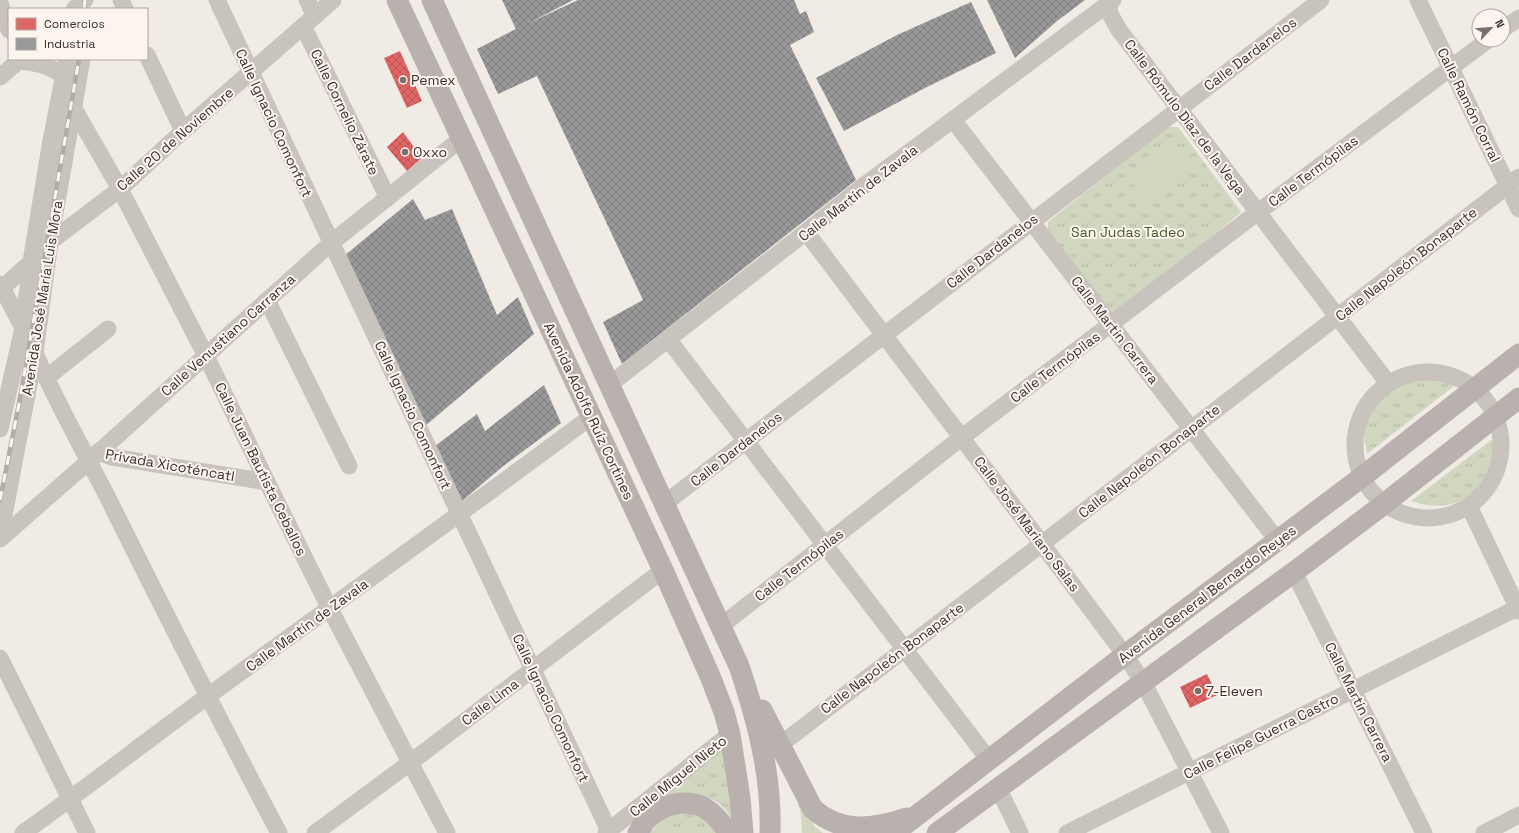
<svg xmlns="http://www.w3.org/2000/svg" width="1519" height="833" font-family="'Space Grotesk',sans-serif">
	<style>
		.grass { fill: url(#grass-tufts) }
		.pitch { fill: #d1d6bf }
		.shops { fill: url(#shops-cross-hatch) }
		.industry { fill: url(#industry-cross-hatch) }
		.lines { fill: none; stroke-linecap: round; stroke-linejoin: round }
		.minor { stroke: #c9c3be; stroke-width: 17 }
		.major { stroke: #b8b1ad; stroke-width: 21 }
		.rail-casing { stroke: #b1aca8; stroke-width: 4.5 }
		.rail { stroke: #fbf5ee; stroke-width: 3; stroke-dasharray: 9; stroke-linecap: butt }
		.poi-dot { fill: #7a716c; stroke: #fbf5ee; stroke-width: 1.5 }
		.labels { text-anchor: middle; stroke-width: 4; stroke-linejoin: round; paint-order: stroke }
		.street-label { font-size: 14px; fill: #3b302b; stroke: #fbf5ee }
		.poi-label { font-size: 14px; fill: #3b302b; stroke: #fbf5ee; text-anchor: start }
		.park-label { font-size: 14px; fill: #4a5a2e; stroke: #fbf5ee }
	</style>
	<defs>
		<pattern id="grass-tufts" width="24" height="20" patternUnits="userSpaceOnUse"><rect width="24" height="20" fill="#d1d6bf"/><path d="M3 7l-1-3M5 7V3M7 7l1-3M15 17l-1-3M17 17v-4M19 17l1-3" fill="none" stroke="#b4b8a4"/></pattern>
		<pattern id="shops-cross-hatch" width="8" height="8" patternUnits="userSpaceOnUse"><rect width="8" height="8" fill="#e06666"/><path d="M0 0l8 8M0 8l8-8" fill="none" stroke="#b75454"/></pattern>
		<pattern id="industry-cross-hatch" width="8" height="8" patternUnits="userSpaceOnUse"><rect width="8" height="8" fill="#999"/><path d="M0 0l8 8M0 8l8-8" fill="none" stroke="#7e7d7d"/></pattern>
	</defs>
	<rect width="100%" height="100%" fill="#f0ebe5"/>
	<!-- grass -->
	<g class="grass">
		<polygon points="1167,127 1178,127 1241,212 1122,312 1110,312 1048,233 1048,222"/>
		<path d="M1424 375 1436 376 1459 382 1367 454C1366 447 1364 439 1364 433 1365 425 1368 418 1371 412 1383 387 1398 380 1424 375Z"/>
		<path d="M1498 435C1499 443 1501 452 1498 460 1497 466 1491 472 1487 478 1467 504 1443 512 1411 501Z"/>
		<path d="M724 750 736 824C731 818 727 811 722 806 705 791 682 795 661 798Z"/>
		<polygon points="794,786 815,827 823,833 802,833 801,815"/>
		<polygon points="683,811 702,813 719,833 650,833 663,817"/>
	</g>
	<!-- pitch -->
	<polygon class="pitch" points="1170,146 1188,168 1146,201 1129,179"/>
	<!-- shops -->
	<g class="shops">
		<polygon points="400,51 422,101 407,108 384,58"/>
		<polygon points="403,132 422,158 407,171 387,147"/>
		<polygon points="1207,674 1217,695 1190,708 1180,687"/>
	</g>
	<!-- industry -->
	<g class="industry">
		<polygon points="502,0 573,0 529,23 578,0 794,0 800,14 806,11 814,32 790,45 856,180 622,364 603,322 643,300 537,76 498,94 477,49 516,29"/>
		<polygon points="987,0 1085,0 1057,21 1015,58"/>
		<polygon points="971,2 996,53 925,88 844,131 816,78 897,35"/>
		<polygon points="413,199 425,220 452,209 497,315 518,297 534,334 425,426 344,256"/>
		<polygon points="544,385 561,423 502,467 461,502 435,446 477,414 485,431"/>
	</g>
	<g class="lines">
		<!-- minor -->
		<g class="minor">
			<polyline points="121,0 125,9"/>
			<polyline points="217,0 609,831"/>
			<polyline points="307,0 315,16"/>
			<polyline points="1108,0 1110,14 1119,30 1388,383"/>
			<polyline points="1418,0 1519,209"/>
			<polyline points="0,3 9,30"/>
			<polyline points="74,9 85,0"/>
			<polyline points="303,26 388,198"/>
			<polyline points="1503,29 1519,18"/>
			<polyline points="147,55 183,131"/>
			<path d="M19 59V61C38 63 48 65 64 76"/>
			<polyline points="0,77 21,59"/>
			<polyline points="73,107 120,189 206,356 267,482 330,609 447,833"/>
			<polyline points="953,120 1277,540"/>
			<polyline points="806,232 1042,544 1125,655 1143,682 1221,833"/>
			<polyline points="50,242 120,189 183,131 333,0"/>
			<polyline points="0,284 23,328"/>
			<polyline points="0,290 31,262"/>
			<polyline points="267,300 349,466"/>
			<polyline points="668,339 989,760"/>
			<path d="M35 353C56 402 83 449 107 496 163 609 220 721 279 833"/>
			<circle cx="1428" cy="445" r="73"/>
			<polyline points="46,378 108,329"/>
			<polyline points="609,385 806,232 867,183 927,139 1113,0"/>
			<polyline points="0,429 23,328 31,262 50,146 67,59"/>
			<polyline points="98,452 112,457 267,482"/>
			<polyline points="664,504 1321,0"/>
			<polyline points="1469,506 1519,611"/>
			<polyline points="0,536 35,353 50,242 82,59"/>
			<polyline points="0,539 89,461 331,243 462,138"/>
			<polyline points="1294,572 1424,833"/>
			<polyline points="721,626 961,438 1258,212 1488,40"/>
			<polyline points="0,658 87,833"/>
			<polyline points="780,745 1519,177"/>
			<polyline points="998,788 1020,833"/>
			<path d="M23 833C85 789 146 741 208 696 336 603 465 511 592 416"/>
			<polyline points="315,833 411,762 663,570"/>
			<polyline points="606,833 730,734"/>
			<polyline points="1067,833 1519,607"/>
			<polyline points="1484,833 1519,815"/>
		</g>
		<!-- major -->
		<g class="major">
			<polyline points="397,0 663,570 710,676 724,712 730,734 740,798 743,833"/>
			<path d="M432 0 739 666C757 720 772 775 770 833"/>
			<path d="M762 710 813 809C841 833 870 830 907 818"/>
			<path d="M638 833C641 829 643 823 646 820 660 805 684 798 703 807 714 813 722 823 729 833"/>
			<polyline points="894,833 1125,655 1362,477 1519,354"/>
			<polyline points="937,833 1294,572 1384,504 1519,398"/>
		</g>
		<defs>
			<g id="rail">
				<polyline points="84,9 85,0"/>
				<polyline points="0,500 19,404 79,59"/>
			</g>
		</defs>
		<!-- rail casing -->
		<use href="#rail" class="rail-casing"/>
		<!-- rail -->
		<use href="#rail" class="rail"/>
	</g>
	<!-- markers -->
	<g class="poi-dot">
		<circle cx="403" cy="80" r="4"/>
		<circle cx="405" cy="152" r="4"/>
		<circle cx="1198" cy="691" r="4"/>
	</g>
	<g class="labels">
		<!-- street labels -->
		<g class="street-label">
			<text transform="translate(1250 54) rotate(-37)" y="5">Calle Dardanelos</text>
			<text transform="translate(1469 105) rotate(64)" y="5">Calle Ramón Corral</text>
			<text transform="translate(345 112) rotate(64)" y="5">Calle Cornelio Zárate</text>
			<text transform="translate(1185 117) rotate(53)" y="5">Calle Rómulo Díaz de la Vega</text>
			<text transform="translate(274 123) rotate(65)" y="5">Calle Ignacio Comonfort</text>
			<text transform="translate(175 139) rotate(-41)" y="5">Calle 20 de Noviembre</text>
			<text transform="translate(1313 171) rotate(-37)" y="5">Calle Termópilas</text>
			<text transform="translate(858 193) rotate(-38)" y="5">Calle Martín de Zavala</text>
			<text transform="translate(992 251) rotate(-38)" y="5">Calle Dardanelos</text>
			<text transform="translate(1406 264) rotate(-38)" y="5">Calle Napoleón Bonaparte</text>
			<text transform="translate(42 298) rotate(-81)" y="5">Avenida José María Luis Mora</text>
			<text transform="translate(1115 330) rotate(52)" y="5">Calle Martín Carrera</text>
			<text transform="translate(228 335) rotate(-42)" y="5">Calle Venustiano Carranza</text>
			<text transform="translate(1055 367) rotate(-37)" y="5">Calle Termópilas</text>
			<text transform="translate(589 411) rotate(65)" y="5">Avenida Adolfo Ruíz Cortines</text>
			<text transform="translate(413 415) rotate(65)" y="5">Calle Ignacio Comonfort</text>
			<text transform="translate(736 449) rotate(-38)" y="5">Calle Dardanelos</text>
			<text transform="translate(1149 461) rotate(-38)" y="5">Calle Napoleón Bonaparte</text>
			<text transform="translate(170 465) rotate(10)" y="5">Privada Xicoténcatl</text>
			<text transform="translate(261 469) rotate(64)" y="5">Calle Juan Bautista Ceballos</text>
			<text transform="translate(1027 524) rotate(53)" y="5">Calle José Mariano Salas</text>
			<text transform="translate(799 565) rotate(-38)" y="5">Calle Termópilas</text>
			<text transform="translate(1207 594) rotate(-37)" y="5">Avenida General Bernardo Reyes</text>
			<text transform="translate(307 625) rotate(-36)" y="5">Calle Martín de Zavala</text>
			<text transform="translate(892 658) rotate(-37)" y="5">Calle Napoleón Bonaparte</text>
			<text transform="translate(490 702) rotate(-37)" y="5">Calle Lima</text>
			<text transform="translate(1359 702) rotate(63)" y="5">Calle Martín Carrera</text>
			<text transform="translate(551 708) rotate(65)" y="5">Calle Ignacio Comonfort</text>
			<text transform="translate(1261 736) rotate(-27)" y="5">Calle Felipe Guerra Castro</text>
			<text transform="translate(678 776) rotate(-39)" y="5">Calle Miguel Nieto</text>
		</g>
		<!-- poi labels -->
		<g class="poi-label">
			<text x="411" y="85">Pemex</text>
			<text x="413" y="157">Oxxo</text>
			<text x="1206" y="696">7-Eleven</text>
		</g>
		<!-- park labels -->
		<g class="park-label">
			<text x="1128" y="237">San Judas Tadeo</text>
		</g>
	</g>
	<!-- legend -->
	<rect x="8" y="8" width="140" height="52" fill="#fbf5ee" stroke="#aea6a0"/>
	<rect x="16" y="18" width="20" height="12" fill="#e06666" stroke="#aea6a0"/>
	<text x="44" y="28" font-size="12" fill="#3b302b">Comercios</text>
	<rect x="16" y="38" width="20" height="12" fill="#999999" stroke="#aea6a0"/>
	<text x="44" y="48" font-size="12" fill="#3b302b">Industria</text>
	<!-- north arrow -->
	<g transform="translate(1491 28) rotate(64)"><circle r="19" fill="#fbf5ee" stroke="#aea6a0"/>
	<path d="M0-3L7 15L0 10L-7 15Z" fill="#7a716c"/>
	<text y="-6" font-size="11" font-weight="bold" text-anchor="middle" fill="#3b302b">N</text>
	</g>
</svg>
